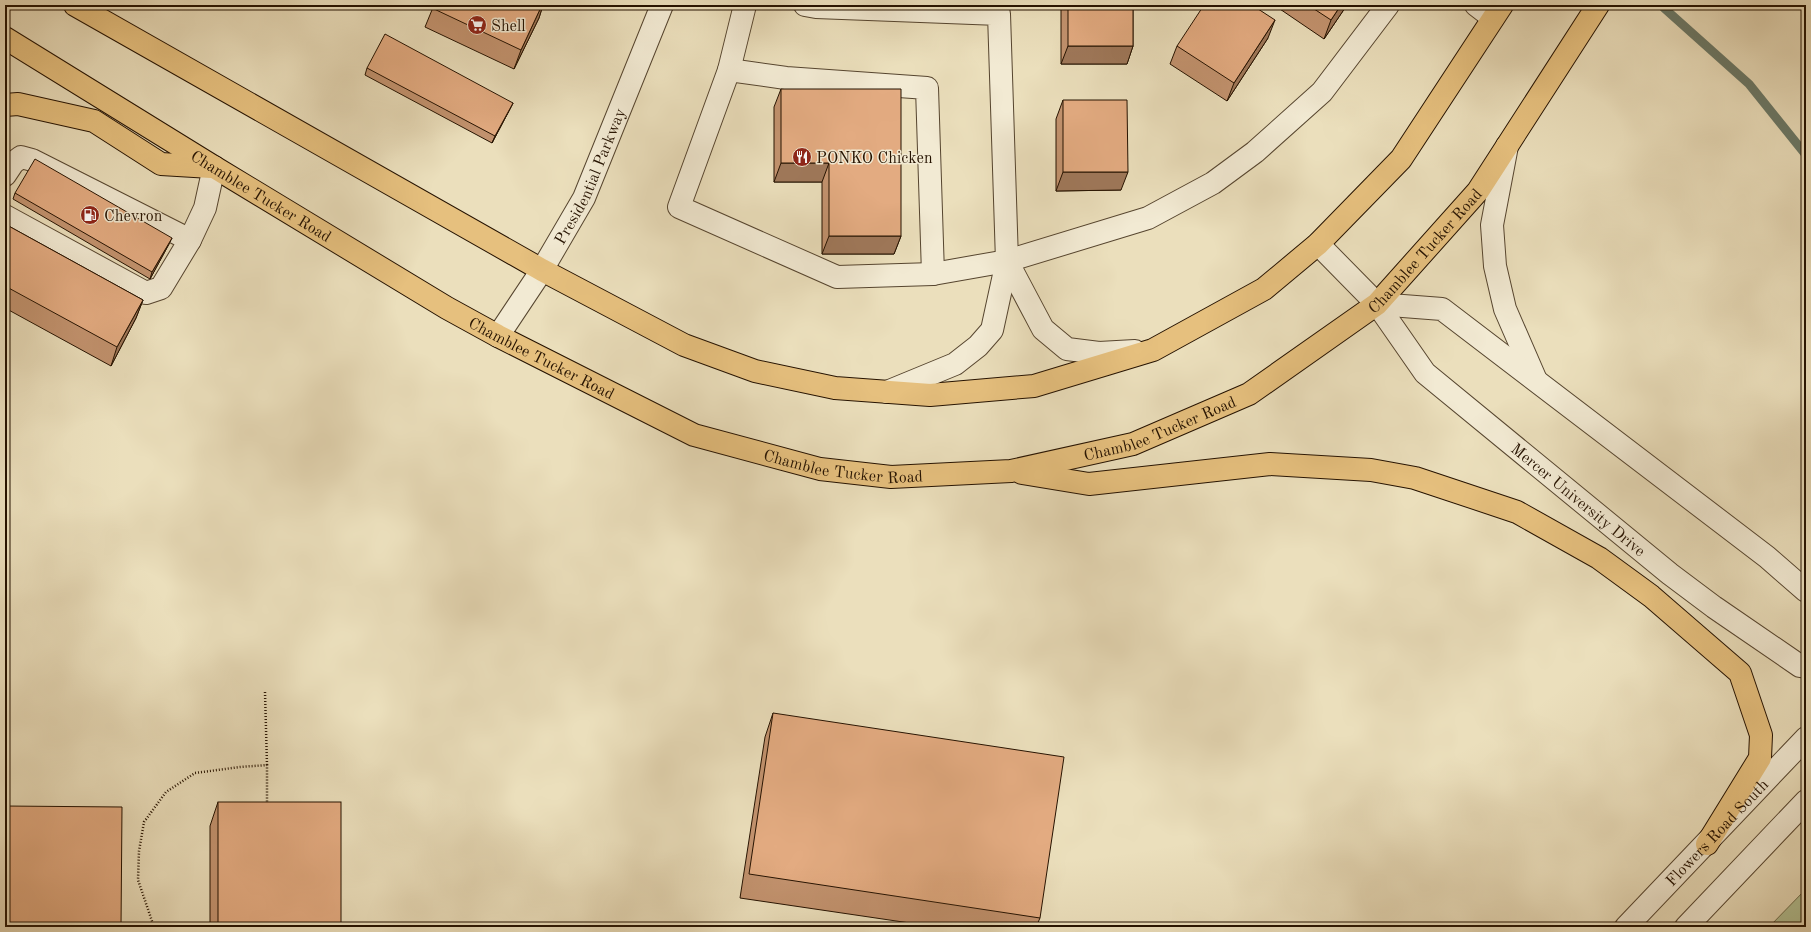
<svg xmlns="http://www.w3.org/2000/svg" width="1811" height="932" font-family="'Old Standard TT',serif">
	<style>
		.green { fill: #b3c294; stroke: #6c6a4a }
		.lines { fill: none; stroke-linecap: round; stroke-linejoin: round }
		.stream { stroke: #6b7968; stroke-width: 9 }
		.minor-casing { stroke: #56452f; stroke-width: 24 }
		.major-casing { stroke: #251200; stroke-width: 24 }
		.path { stroke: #251200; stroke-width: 2.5; stroke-dasharray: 1 2; stroke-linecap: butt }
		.minor { stroke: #f2ead3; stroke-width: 22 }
		.major { stroke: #e6c07e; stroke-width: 22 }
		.wall { fill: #c3936f; stroke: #251200 }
		.shaded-wall { fill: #9f785a; stroke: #251200 }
		.building { fill: #e3ab81; stroke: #251200 }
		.labels { text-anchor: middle; stroke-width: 3; stroke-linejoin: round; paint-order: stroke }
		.poi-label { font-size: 16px; fill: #251200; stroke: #f2ead3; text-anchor: start }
		.street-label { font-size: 16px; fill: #251200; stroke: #f2ead3 }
	</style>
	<rect width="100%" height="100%" fill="#ebdfbc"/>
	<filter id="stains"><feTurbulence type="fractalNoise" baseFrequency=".005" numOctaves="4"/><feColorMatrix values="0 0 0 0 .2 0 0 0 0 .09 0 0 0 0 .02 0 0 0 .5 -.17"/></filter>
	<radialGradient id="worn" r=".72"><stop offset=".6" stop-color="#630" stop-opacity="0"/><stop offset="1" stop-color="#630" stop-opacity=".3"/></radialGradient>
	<!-- green -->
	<polygon class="green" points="1806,889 1806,927 1769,927"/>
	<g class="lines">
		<!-- stream -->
		<polyline class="stream" points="1664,8 1749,84 1806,155"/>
		<defs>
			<g id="minor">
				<polyline points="745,5 729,70 679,207 837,277 933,274 1007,261 1148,218 1213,183 1255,152 1322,92 1388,5"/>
				<polyline points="805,5 816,7 999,14 1007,261 992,330 978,346 955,364 887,392"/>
				<polyline points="1476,5 1493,18"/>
				<polyline points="729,70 786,78 927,88 933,274"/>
				<polyline points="1507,146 1492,225 1495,266 1505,309 1535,378"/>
				<polyline points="5,175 13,163 21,157 32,160 190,240"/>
				<polyline points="5,216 146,293 161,288 190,240 205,208 214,167"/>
				<path id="s1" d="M1318 244 1377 304 1425 373 1670 574 1714 607 1800 666 1806 667"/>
				<polyline points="1007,261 1043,329 1067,349 1099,353 1135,351"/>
				<polyline points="1377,304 1442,309 1767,557 1806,591"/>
				<path id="s2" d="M498 336 542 270 584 198 662 5"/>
				<path id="s3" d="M1626 927 1806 738"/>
				<polyline points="1686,927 1806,801"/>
			</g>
			<g id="major">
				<polyline points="75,5 542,270 684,345 755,371 835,388 930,395 1034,386 1153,350 1264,289 1318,244 1401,159 1502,5"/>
				<path id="s4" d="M5 38 214 167 447 308 498 336 694 435 820 469 891 477 1011 471 1133 444 1249 394 1377 304 1478 191 1598 5"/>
				<polyline points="5,105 18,104 94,121 161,164 211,167"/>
				<polyline points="1022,473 1089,484 1270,464 1371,470 1415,478 1517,512 1599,558 1651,596 1740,673 1761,735 1760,758 1707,844"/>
			</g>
		</defs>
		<!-- minor casing -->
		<use href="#minor" class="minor-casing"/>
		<!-- major casing -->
		<use href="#major" class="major-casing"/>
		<!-- path -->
		<g class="path">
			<polyline points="265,692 267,765"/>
			<polyline points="154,927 138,880 139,851 144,822 166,792 195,773 240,767 267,765 267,805"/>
		</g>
		<!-- minor -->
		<use href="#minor" class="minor"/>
		<!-- major -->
		<use href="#major" class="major"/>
	</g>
	<!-- wall -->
	<g class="wall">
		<polygon points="434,5 543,5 539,18 514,69 425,27"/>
		<polygon points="1061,5 1133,5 1133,46 1127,64 1061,64"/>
		<polygon points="1274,5 1347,5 1324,39"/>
		<polygon points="1268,38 1227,101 1170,64 1177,46"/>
		<polygon points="367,68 513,103 510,109 492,143 365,75"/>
		<polygon points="781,89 901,236 894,254 822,254 822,182 774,182 774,107"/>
		<polygon points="1063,100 1121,190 1056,191 1056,119"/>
		<polygon points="15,193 169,244 150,279 13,199"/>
		<polygon points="5,224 143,300 136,318 111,366 5,308"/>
		<polygon points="773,713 1040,918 1036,927 937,927 740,898 765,737"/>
		<polygon points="218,802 341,927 210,927 210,826"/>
	</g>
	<!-- shaded-wall -->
	<g class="shaded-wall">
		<polygon points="542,5 543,5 539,18 514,69 521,50"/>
		<polygon points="1341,5 1347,5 1324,39 1331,20"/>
		<polygon points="1275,20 1268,38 1227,101 1234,83"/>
		<polygon points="1068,46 1133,46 1127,64 1061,64"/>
		<polygon points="513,103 510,109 492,143 495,136"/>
		<polygon points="781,163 829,163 822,182 774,182"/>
		<polygon points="1063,172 1128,172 1121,190 1056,191"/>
		<polygon points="829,236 901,236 894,254 822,254"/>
		<polygon points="172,238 169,244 150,279 152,272"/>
		<polygon points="143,300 136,318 111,366 117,347"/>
	</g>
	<!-- building -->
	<g class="building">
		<polygon points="434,5 542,5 521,50 432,8"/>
		<rect x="1068" y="5" width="65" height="41"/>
		<polygon points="1204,5 1252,5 1275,20 1234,83 1177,46"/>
		<polygon points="1308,5 1341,5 1331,20"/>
		<polygon points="385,34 513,103 495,136 367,68"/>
		<polygon points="781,89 901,89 901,236 829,236 829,163 781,163"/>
		<polygon points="1063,100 1127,100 1128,172 1063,172"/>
		<polygon points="35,159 172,238 152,272 15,193"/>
		<polygon points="5,224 143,300 117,347 5,286"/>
		<polygon points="773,713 1064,757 1040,918 749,874"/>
		<rect x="218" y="802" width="123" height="125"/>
		<polygon points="5,806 122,807 121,927 5,927"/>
	</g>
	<!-- icons -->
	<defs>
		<symbol id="supermarket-disc" viewBox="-11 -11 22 22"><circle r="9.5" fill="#8f2418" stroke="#f2ead3"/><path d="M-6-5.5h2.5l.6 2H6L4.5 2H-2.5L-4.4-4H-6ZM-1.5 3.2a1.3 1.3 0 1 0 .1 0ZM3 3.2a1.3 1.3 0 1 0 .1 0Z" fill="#fff"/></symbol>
		<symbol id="restaurant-disc" viewBox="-11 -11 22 22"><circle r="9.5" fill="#8f2418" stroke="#f2ead3"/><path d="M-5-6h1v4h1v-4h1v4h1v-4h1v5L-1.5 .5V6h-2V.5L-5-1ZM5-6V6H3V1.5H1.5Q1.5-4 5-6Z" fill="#fff"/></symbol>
		<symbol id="fuel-disc" viewBox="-11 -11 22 22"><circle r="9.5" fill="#8f2418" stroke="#f2ead3"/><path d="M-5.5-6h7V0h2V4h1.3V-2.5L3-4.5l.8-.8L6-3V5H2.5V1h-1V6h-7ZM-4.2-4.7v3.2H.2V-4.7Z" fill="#fff"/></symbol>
	</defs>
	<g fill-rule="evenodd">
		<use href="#supermarket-disc" x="466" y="14" width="22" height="22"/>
		<use href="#restaurant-disc" x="791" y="146" width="22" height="22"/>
		<use href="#fuel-disc" x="79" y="204" width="22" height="22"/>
	</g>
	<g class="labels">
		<!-- poi labels -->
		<g class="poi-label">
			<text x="491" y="31">Shell</text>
			<text x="816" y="163">PONKO Chicken</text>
			<text x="104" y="221">Chevron</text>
		</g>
		<!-- street labels -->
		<g class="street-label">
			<text dy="6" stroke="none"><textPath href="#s2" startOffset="185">Presidential Parkway</textPath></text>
			<text dy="6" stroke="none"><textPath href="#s4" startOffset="301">Chamblee Tucker Road</textPath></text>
			<text dy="6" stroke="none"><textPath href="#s4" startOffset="1597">Chamblee Tucker Road</textPath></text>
			<text dy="6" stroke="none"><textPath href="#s4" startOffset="625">Chamblee Tucker Road</textPath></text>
			<text dy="6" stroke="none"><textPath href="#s4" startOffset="1273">Chamblee Tucker Road</textPath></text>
			<text dy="6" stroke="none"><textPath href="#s4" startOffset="949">Chamblee Tucker Road</textPath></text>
			<text dy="6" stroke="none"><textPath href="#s1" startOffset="367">Mercer University Drive</textPath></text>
			<text dy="6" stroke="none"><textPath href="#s3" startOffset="131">Flowers Road South</textPath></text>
		</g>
	</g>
	<!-- margin -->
	<rect width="1811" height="932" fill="none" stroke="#ebdfbc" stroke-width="20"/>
	<rect x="6" y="6" width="1799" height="920" fill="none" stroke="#251200" stroke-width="2"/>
	<rect x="10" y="10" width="1791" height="912" fill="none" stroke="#251200"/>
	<rect width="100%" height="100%" filter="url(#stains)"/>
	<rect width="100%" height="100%" fill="url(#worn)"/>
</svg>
